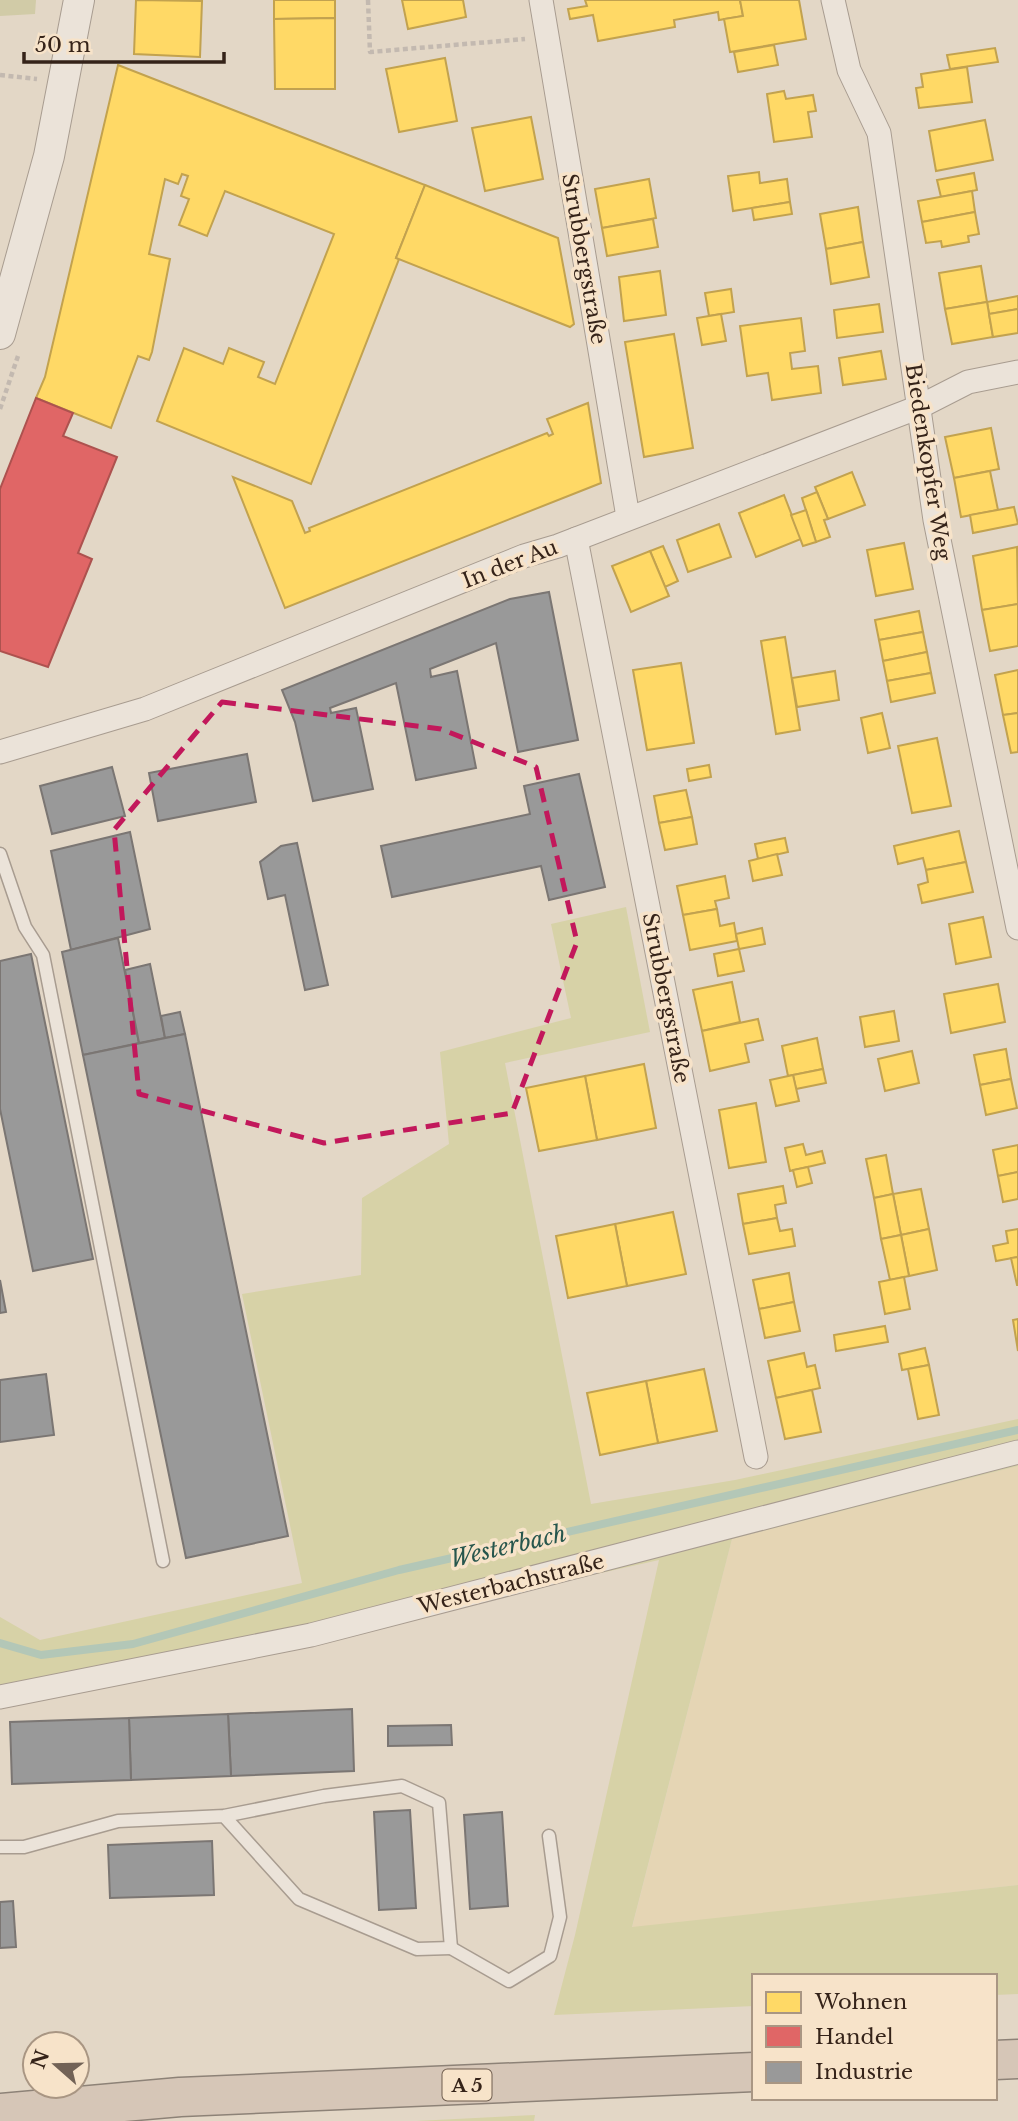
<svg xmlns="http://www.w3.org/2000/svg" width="1018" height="2121" font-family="'Libre Baskerville',serif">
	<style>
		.farmland { fill: #e5d5b4 }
		.green { fill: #d7d2a7 }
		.cemetery { fill: #d1cba7 }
		.homes { fill: #ffd966; stroke: #c2a24f; stroke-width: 2 }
		.shops { fill: #e06666; stroke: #ad524f; stroke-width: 2 }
		.industry { fill: #999; stroke: #7b7673; stroke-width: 2 }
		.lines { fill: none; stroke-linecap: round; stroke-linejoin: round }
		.stream { stroke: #b3c7b7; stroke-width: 8 }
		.service-casing { stroke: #a89c90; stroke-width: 15 }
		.minor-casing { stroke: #a89c90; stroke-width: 25 }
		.tertiary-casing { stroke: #a89c90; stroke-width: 32 }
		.motorway-casing { stroke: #8d8277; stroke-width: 41 }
		.path { stroke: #c3b9b0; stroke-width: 4.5; stroke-dasharray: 5 3.5; stroke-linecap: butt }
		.service { stroke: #ebe3d9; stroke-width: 12 }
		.minor { stroke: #ebe3d9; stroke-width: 23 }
		.tertiary { stroke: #ebe3d9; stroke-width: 30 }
		.motorway { stroke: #d6c6b7; stroke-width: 38 }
		.marked { fill: none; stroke: #c2185b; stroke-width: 5; stroke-dasharray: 14 9; stroke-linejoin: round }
		.labels { text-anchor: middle; stroke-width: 7; stroke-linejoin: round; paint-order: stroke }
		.shield { fill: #f7e3c9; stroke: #6f5d4e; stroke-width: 2 }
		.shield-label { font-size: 19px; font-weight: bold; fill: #352319 }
		.street-label { font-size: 21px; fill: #352319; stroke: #f7e3c9 }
		.water-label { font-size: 23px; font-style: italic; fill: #27564d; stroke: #f7e3c9 }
	</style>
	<rect width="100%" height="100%" fill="#e3d7c6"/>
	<!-- farmland -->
	<polygon class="farmland" points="1018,1466 1018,1885 632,1928 732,1539"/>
	<!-- green -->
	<g class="green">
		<polygon points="626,907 650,1032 505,1063 591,1504 735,1480 1018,1419 1018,1466 732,1539 632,1927 1018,1885 1018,1994 995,1995 995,1976 754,1976 754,2006 554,2015 575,1935 659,1560 0,1707 0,1617 40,1640 302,1583 242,1294 361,1275 362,1198 449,1144 440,1052 571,1018 551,924"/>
		<polygon points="535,2115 534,2121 416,2121"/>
	</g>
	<!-- cemetery -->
	<polygon class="cemetery" points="0,0 36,0 35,14 0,16"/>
	<!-- homes -->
	<g class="homes">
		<polygon points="136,0 202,1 200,57 134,54"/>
		<polygon points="274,0 335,0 335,18 274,19"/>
		<polygon points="402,0 463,0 466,17 408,29"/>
		<polygon points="585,0 740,0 743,16 719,20 718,12 674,20 675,27 598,41 593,15 570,19 568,9 587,6"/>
		<polygon points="740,0 799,0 806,39 730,52 724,19 743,16"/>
		<polygon points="335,18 335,89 275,89 274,19"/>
		<polygon points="774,45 778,65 738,72 734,52"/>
		<polygon points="995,48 998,62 950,69 947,55"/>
		<polygon points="445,58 457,121 399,132 386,69"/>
		<polygon points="118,65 425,185 396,258 399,259 311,484 157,421 184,348 223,364 229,348 264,362 258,377 275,384 334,234 225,191 207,236 179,225 189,199 181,196 188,176 182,174 178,184 165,179 149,254 170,259 152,352 149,360 138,356 111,428 36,398 45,377"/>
		<polygon points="967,67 972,102 919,108 916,88 923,87 921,74"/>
		<polygon points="784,91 786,99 813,95 816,111 808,112 812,137 774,142 767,94"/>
		<polygon points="531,117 543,179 485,191 472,128"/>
		<polygon points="985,120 993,160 936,171 929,131"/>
		<polygon points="759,172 760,183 787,179 790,202 733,211 728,176"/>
		<polygon points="974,173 977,190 941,197 937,180"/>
		<polygon points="649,179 656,218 602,228 595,189"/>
		<polygon points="425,185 558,238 574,324 570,327 396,258"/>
		<polygon points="972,191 975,212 922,222 918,201"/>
		<polygon points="790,202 792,214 754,220 752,208"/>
		<polygon points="858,207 863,242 826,249 820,214"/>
		<polygon points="975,212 979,234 968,236 969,242 942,247 941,241 926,243 922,222"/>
		<polygon points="653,219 658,247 607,256 602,228"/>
		<polygon points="863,242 869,277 831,284 826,249"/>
		<polygon points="981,266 987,302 945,309 939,273"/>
		<polygon points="660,271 666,315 624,321 619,277"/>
		<polygon points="731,289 734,312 709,316 705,293"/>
		<polygon points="1018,296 1018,309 989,314 987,302"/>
		<polygon points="987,302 993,337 952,344 945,309"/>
		<polygon points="879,304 883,332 837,338 834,310"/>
		<polygon points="1018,309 1018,333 993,337 989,314"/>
		<polygon points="721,314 726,341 702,345 697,318"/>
		<polygon points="801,318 805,351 790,353 792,369 818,366 821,393 772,400 768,373 747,376 740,326"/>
		<polygon points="674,334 693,448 644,457 625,342"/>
		<polygon points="881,351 886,379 843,385 839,358"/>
		<polygon points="588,403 601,483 285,608 233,477 292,501 305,533 310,531 309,528 547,433 549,436 553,434 547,419"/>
		<polygon points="991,428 999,469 954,478 945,437"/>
		<polygon points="990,471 998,510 961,517 954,478"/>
		<polygon points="852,472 865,505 828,519 815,487"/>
		<polygon points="817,492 828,519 824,520 830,537 816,542 802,498"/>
		<polygon points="784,495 801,539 756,557 739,513"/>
		<polygon points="1014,507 1018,524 973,533 970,515"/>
		<polygon points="806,510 816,542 803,546 791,515"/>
		<polygon points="719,524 731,557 688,572 677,540"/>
		<polygon points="904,543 913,589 876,596 867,550"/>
		<polygon points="663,546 678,581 665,587 650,551"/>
		<polygon points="1017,547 1018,604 982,610 973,556"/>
		<polygon points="650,551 669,596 631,612 612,566"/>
		<polygon points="1018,604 1018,646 990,651 982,610"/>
		<polygon points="919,611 923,632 879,640 875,620"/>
		<polygon points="923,632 927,652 883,661 879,640"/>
		<polygon points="785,637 800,730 776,734 761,641"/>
		<polygon points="927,652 931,673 887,681 883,661"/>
		<polygon points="681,663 694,743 647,750 633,670"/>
		<polygon points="1018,670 1018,713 1003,715 995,675"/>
		<polygon points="835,671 839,700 797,707 792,678"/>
		<polygon points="931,673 935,693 891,702 887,681"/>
		<polygon points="882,713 890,748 868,753 861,718"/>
		<polygon points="1018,713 1018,752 1011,753 1003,715"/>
		<polygon points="937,738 951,806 912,813 898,746"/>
		<polygon points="709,765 711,777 689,781 687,769"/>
		<polygon points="686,790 692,817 659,823 654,796"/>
		<polygon points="692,817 697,844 665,850 659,823"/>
		<polygon points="959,831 966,862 926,870 923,858 898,864 894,846"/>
		<polygon points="785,838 788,852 758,859 755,844"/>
		<polygon points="777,854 782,875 753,881 749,861"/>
		<polygon points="966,862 973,892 922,903 918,885 928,882 926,870"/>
		<polygon points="725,876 729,898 715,901 717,909 683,915 677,886"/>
		<polygon points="717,909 720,926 734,923 737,941 690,950 683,915"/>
		<polygon points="983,917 991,957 956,964 949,924"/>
		<polygon points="762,928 765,944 739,949 736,934"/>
		<polygon points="739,949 744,971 718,976 714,954"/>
		<polygon points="732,982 740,1022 702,1031 693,990"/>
		<polygon points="998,984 1005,1022 951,1033 944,994"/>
		<polygon points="894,1011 899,1041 865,1047 860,1017"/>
		<polygon points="758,1019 763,1040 745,1044 749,1062 710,1071 702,1031"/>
		<polygon points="817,1038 823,1069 788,1076 782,1046"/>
		<polygon points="1006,1049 1011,1079 980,1085 974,1055"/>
		<polygon points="912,1051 919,1083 885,1091 878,1059"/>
		<polygon points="644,1064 656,1128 597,1140 585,1076"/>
		<polygon points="823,1069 826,1083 796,1089 793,1075"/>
		<polygon points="793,1075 799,1101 776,1106 770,1080"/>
		<polygon points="585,1076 597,1140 539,1151 526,1088"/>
		<polygon points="1011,1079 1017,1108 986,1115 980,1085"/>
		<polygon points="756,1103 766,1162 729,1168 719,1110"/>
		<polygon points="803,1144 806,1155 822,1151 825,1163 790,1171 785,1148"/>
		<polygon points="1018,1145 1018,1172 998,1176 993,1150"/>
		<polygon points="886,1155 893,1194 874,1198 866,1159"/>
		<polygon points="808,1167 812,1183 797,1187 793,1170"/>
		<polygon points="1018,1172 1018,1199 1003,1202 998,1176"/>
		<polygon points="783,1186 786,1203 775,1205 777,1218 743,1224 738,1194"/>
		<polygon points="921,1189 929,1229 901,1235 893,1194"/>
		<polygon points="893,1194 901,1235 881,1239 874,1198"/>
		<polygon points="673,1212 686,1274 627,1286 615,1224"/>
		<polygon points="777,1218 780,1231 792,1229 795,1246 749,1254 743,1224"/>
		<polygon points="615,1224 627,1286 568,1298 556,1236"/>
		<polygon points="929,1229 937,1270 909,1276 901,1235"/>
		<polygon points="1018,1229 1018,1257 996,1261 993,1246 1008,1243 1006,1231"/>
		<polygon points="901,1235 909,1276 890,1280 881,1239"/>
		<polygon points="1018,1257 1018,1285 1017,1285 1011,1258"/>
		<polygon points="789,1273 794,1302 759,1309 753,1280"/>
		<polygon points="904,1277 910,1309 885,1314 879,1282"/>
		<polygon points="794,1302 800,1331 765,1338 759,1309"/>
		<polygon points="1018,1319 1018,1351 1013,1320"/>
		<polygon points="885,1326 888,1342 836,1351 834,1335"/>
		<polygon points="925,1348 929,1365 902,1370 899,1354"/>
		<polygon points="804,1353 807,1367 815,1365 820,1388 776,1398 768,1361"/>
		<polygon points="929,1365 939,1415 918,1419 908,1369"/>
		<polygon points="704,1369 717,1431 658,1443 646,1381"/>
		<polygon points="646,1381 658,1443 600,1455 587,1393"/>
		<polygon points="812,1390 821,1432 785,1439 776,1398"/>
	</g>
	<!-- shops -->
	<polygon class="shops" points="36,398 73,413 63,436 117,457 78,553 92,559 48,667 0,651 0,489"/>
	<!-- industry -->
	<g class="industry">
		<polygon points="549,592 578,740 518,752 496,643 430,669 431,677 457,671 476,768 416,780 396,683 330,708 331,713 356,708 373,789 313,801 295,722 282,690 510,599"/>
		<polygon points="247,754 256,802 158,821 149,773"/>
		<polygon points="112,767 125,816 52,834 40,786"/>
		<polygon points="579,774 605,887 549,900 541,866 392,897 381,846 530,814 524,786"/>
		<polygon points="130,832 150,929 71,950 51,851"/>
		<polygon points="297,843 328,985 305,990 285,895 268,899 260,862 281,846"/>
		<polygon points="118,938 139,1043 83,1055 62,952"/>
		<polygon points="31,954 93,1259 33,1271 0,1109 0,961"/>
		<polygon points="150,964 165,1038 139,1043 125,970"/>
		<polygon points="180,1012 185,1034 165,1038 161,1016"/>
		<polygon points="185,1034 288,1536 186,1558 83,1055"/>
		<polygon points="0,1280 6,1312 0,1313"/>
		<polygon points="46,1374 54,1435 0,1442 0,1380"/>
		<polygon points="352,1709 354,1771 231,1776 228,1714"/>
		<polygon points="228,1714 231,1776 131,1780 129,1718"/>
		<polygon points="129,1718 131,1780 12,1784 10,1722"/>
		<polygon points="451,1725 452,1745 388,1746 388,1726"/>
		<polygon points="410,1810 416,1908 379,1910 374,1812"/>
		<polygon points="502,1812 508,1906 470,1909 464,1815"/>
		<polygon points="212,1841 214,1895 110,1898 108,1845"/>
		<polygon points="13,1901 16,1947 0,1948 0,1902"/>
	</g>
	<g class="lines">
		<!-- stream -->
		<polyline class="stream" points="0,1643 41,1655 133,1644 399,1570 1018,1430"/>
		<defs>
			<g id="service">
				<polyline points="0,854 25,927 43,955 163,1561"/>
				<polyline points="0,1847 24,1847 118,1821 224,1816 324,1796 402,1786 439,1803 451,1948 417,1949 299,1899 224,1816"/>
				<polyline points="451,1948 509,1981 550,1956 560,1917 549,1836"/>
			</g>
			<g id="minor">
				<polyline points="541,0 628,517"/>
				<polyline points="833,0 849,70 879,133 935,520 1018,928"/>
				<polyline points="576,539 756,1457"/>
				<polyline points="0,752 145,709 524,556 558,546 919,407 968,382 1018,372"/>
				<polyline points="0,1697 311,1635 1018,1452"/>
			</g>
			<polyline id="tertiary" points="0,334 49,156 79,0"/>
			<g id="motorway">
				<polyline points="995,2060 1018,2059"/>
				<polyline points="0,2113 180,2097 754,2072"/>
			</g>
		</defs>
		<!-- service casing -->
		<use href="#service" class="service-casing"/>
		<!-- minor casing -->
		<use href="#minor" class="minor-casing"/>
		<!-- tertiary casing -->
		<use href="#tertiary" class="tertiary-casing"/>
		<!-- motorway casing -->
		<use href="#motorway" class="motorway-casing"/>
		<!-- path -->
		<g class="path">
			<polyline points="368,0 370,52 525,39"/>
			<polyline points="0,75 37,79"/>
			<polyline points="0,409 19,353"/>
		</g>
		<!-- service -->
		<use href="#service" class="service"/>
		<!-- minor -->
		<use href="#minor" class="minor"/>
		<!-- tertiary -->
		<use href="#tertiary" class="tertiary"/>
		<!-- motorway -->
		<use href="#motorway" class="motorway"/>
	</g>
	<!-- marked area -->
	<path class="marked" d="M222 702 441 729 536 767 577 942 512 1113 324 1143 139 1094 114 830Z"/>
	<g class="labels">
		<!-- shield labels -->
		<rect class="shield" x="442.5" y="2069.5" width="49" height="31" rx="5"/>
		<g class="shield-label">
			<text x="467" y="2092">A 5</text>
		</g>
		<!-- street labels -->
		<g class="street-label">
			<text transform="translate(584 259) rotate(80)" y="7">Strubbergstraße</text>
			<text transform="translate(928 462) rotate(81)" y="7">Biedenkopfer Weg</text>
			<text transform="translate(510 564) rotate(-21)" y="7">In der Au</text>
			<text transform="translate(666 998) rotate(79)" y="7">Strubbergstraße</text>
			<text transform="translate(511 1584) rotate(-14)" y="7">Westerbachstraße</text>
		</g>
		<!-- water labels -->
		<g class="water-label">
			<text transform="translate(508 1546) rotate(-13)" y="8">Westerbach</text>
		</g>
	</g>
	<!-- legend -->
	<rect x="752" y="1974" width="245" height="126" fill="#f7e3c9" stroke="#a99683" stroke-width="2"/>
	<rect x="766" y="1992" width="35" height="21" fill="#ffd966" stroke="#a99683" stroke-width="2"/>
	<text x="815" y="2009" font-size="21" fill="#352319">Wohnen</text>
	<rect x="766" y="2026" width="35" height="21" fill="#e06666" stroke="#a99683" stroke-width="2"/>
	<text x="815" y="2044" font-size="21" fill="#352319">Handel</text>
	<rect x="766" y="2062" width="35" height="21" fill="#999999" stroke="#a99683" stroke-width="2"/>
	<text x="815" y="2079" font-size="21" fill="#352319">Industrie</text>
	<!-- north arrow -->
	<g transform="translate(56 2065) rotate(290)"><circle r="33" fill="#f7e3c9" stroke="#a99683" stroke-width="2"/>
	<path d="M0-5L12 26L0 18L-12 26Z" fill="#726256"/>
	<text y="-10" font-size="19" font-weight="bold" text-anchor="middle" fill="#352319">N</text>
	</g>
	<!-- scale -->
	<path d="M24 52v10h200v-10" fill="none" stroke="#352319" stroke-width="3.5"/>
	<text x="35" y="52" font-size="21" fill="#352319" stroke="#f7e3c9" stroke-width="5" paint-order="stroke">50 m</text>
</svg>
